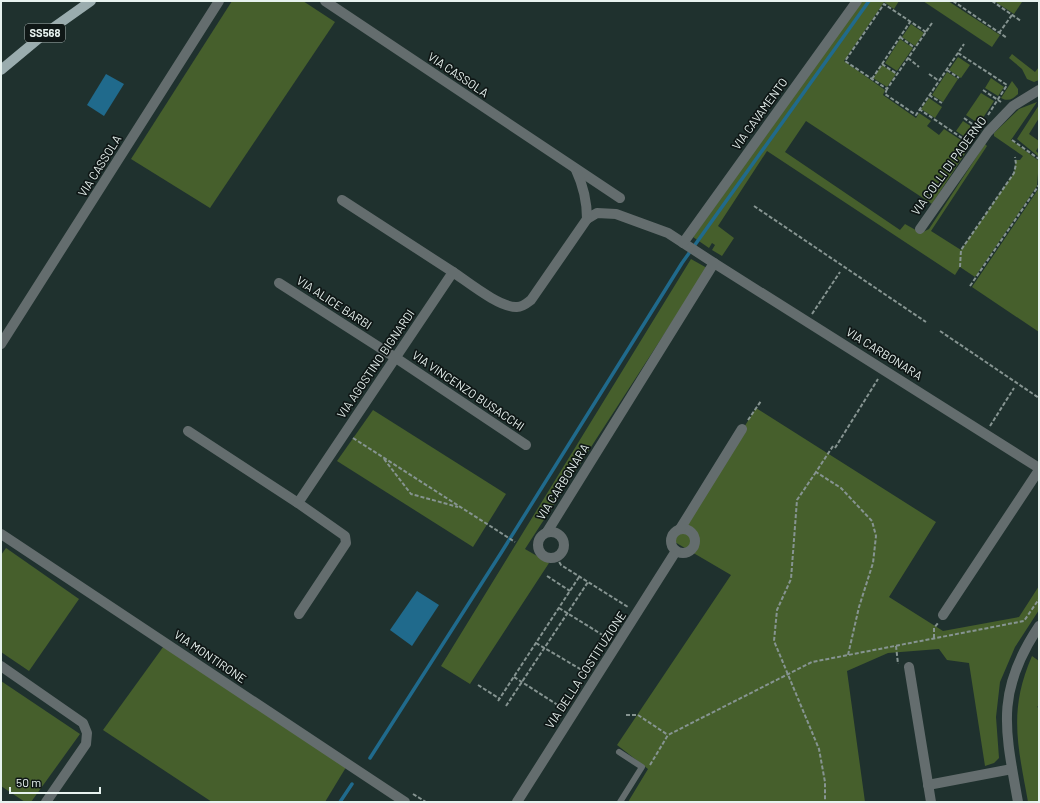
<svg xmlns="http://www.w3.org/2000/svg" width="1040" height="803" font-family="Barlow,sans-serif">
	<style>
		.green { fill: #465f2c }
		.water { fill: #206a8c }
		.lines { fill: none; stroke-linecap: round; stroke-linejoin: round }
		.stream { stroke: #206a8c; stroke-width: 3.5 }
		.path { stroke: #869491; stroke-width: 2; stroke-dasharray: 4 2; stroke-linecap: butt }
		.service { stroke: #646d6e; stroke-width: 6 }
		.minor { stroke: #646d6e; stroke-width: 10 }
		.tertiary { stroke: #646d6e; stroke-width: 10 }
		.primary { stroke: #9aacae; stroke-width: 10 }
		.labels { text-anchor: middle; stroke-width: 3.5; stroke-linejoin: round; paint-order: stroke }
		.shield { fill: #0f1716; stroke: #a6b0ae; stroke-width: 1 }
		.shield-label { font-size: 11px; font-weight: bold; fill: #e7f2ef }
		.street-label { font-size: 12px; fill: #e7f2ef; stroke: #0f1716 }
	</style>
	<rect width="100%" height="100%" fill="#1f312e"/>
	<!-- green -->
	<g class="green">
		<polygon points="232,1 303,1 335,22 210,208 131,159"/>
		<polygon points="862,1 899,1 894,9 884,2 844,61 885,90 883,95 916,118 919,113 931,121 927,126 939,135 944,129 970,146 932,204 806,121 785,152 900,230 905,224 921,233 929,229 985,144 987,146 931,231 961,250 1014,173 1016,160 1020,160 1023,156 994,136 994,133 1019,109 1037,102 1011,140 1039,161 1037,186 975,277 960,267 955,275 767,151 718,226 734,238 722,256 712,250 715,245 712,243 709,248 693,237"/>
		<polygon points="923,1 948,1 1000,35 992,47"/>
		<polygon points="994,1 1021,1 1022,2 1014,14"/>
		<polygon points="911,24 924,33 915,46 902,37"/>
		<polygon points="900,39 913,48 897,71 885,63"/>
		<polygon points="1012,54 1035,72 1039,67 1039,80 1034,82 1027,79 1022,69 1009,58"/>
		<polygon points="958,57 970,65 961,78 949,70"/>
		<polygon points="882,65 896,74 887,87 873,78"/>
		<polygon points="947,72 958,79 943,102 932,95"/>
		<polygon points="991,78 1004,87 998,96 985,88"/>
		<path d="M1012 81 1018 89V94C1013 99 1008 102 1001 98Z"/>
		<polygon points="981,93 994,101 979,124 966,115"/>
		<polygon points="929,98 942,107 935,118 921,109"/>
		<polygon points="1039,105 1039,118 1029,134 1039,141 1039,146 1036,151 1039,154 1039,157 1017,139"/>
		<polygon points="963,121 975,129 968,139 956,131"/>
		<polygon points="1039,188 1039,332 972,287"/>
		<polygon points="691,259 707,268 525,549 549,563 470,684 441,666"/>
		<polygon points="756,408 936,522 889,597 943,631 1019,617 1039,586 1039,610 1015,647 1000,682 996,717 999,758 994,763 985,766 969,663 947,660 939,649 888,653 847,671 865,802 628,802 648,769 617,745 731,575 673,541"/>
		<polygon points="373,410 506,494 473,547 337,461"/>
		<polygon points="6,548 79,599 29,671 1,652 1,555"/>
		<polygon points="166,643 348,764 325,802 212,802 103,730"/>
		<path d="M1032 656 1039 661V705L1037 707 1039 708V802H1028C1018 746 1008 711 1032 656Z"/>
		<polygon points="1,681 80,734 31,802 25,802 1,786"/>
	</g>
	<!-- water -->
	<g class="water">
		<polygon points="106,74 124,84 104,116 87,105"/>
		<polygon points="417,591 439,605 412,646 390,630"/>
	</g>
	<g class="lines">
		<!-- stream -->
		<g class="stream">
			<polyline points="370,758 501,553 682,263 869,1"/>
			<polyline points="340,802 352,784"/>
		</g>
		<!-- path -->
		<g class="path">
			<polyline points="953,1 1007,38"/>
			<polyline points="992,1 1021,21"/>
			<polyline points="926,32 884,4 845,61 887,89 932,23"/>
			<polyline points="999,33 1012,15"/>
			<polyline points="900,37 915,48"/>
			<polyline points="958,53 1007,85 988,115"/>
			<polyline points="908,58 919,67"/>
			<polyline points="882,64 897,74"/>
			<polyline points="947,70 959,78"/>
			<polyline points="929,74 939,81"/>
			<polyline points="872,79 910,22"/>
			<polyline points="887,89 885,94 916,115 964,44"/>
			<polyline points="983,90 1001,102"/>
			<polyline points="929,95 942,103"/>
			<polyline points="919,109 968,142"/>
			<polyline points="964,118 978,128"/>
			<polyline points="1012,140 1039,159"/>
			<polyline points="754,206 926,322"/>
			<polyline points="960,267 961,250 1014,173 1016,164 1015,157"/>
			<polyline points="970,286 1039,185"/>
			<polyline points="812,314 840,272"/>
			<polyline points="940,331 1039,398"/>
			<polyline points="748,420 761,401"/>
			<polyline points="990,426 1014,388"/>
			<polyline points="353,438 515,542"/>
			<polyline points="833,446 816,472 841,488 872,521 876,536 873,563 859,607 848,655"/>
			<polyline points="835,448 878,379"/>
			<polyline points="384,459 411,494 458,507"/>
			<polyline points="816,472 797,500 791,579 777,610 774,641 819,749 825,782 825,802"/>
			<polyline points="556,557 561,565 628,607"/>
			<polyline points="547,576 570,591"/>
			<polyline points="559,608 609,639"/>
			<polyline points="934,638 934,628 938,623"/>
			<polyline points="536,643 587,673"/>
			<polyline points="896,646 898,664"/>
			<polyline points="514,677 564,709"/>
			<polyline points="478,685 500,699"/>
			<polyline points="498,701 579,577"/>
			<polyline points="506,706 588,582"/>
			<polyline points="626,715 638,715 668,735"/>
			<polyline points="650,765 668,735 812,662 1024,621 1039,599"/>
			<polyline points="413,794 426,802"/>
		</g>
		<!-- service -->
		<polyline class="service" points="619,752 642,767 620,802"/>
		<!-- minor -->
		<g class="minor">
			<polyline points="325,1 620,198"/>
			<path d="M576 170C583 185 587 202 587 219L597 213 616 214 668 233 714 263"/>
			<polyline points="342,200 453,272"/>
			<polyline points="920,229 988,132 1013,106 1039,90"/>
			<polyline points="683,243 857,1"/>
			<polyline points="279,283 396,358 526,445"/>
			<polyline points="1,344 219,1"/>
			<polyline points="188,431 298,503"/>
			<circle cx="683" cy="541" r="12"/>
			<polyline points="680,529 742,429"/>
			<circle cx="551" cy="545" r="13"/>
			<polyline points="547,532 714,263 1039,468"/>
			<path d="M299 614 346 543 345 536 298 503 453 272C468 282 500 308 517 307 523 307 527 303 531 300L587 219"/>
			<polyline points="943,615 1039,470"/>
			<polyline points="1,666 83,723 87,733 86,744 46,802"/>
			<polyline points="909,667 931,802"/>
			<polyline points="928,785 1012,769"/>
			<polyline points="517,802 676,551"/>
		</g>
		<!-- tertiary -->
		<g class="tertiary">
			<polyline points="1,534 405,802"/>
			<path d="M1018 802C1005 729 995 692 1039 626"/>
		</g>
		<!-- primary -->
		<polyline class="primary" points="1,70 43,35 91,1"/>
	</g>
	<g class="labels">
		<!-- shield labels -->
		<rect class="shield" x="25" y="24" width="40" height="18" rx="3"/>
		<g class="shield-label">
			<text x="45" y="37">SS568</text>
		</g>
		<!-- street labels -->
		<g class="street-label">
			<text transform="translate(458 75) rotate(34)" y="4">VIA CASSOLA</text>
			<text transform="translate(760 114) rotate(-54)" y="4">VIA CAVAMENTO</text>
			<text transform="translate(100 166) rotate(-58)" y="4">VIA CASSOLA</text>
			<text transform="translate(949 166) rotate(-54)" y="4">VIA COLLI DI PADERNO</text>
			<text transform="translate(334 303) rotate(33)" y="4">VIA ALICE BARBI</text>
			<text transform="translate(884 354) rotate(32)" y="4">VIA CARBONARA</text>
			<text transform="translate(376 364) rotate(-56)" y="4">VIA AGOSTINO BIGNARDI</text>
			<text transform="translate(468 391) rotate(34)" y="4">VIA VINCENZO BUSACCHI</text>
			<text transform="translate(563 482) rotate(-58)" y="4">VIA CARBONARA</text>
			<text transform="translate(210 657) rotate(34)" y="4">VIA MONTIRONE</text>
			<text transform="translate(586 670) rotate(-57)" y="4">VIA DELLA COSTITUZIONE</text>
		</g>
	</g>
	<!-- border -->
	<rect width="1040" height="803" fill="none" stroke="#e7f2ef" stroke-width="4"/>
	<!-- scale -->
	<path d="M10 787v6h90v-6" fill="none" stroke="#e7f2ef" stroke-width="2"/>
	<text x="16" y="787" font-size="12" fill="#e7f2ef" stroke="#0f1716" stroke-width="3" paint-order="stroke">50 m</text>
</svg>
